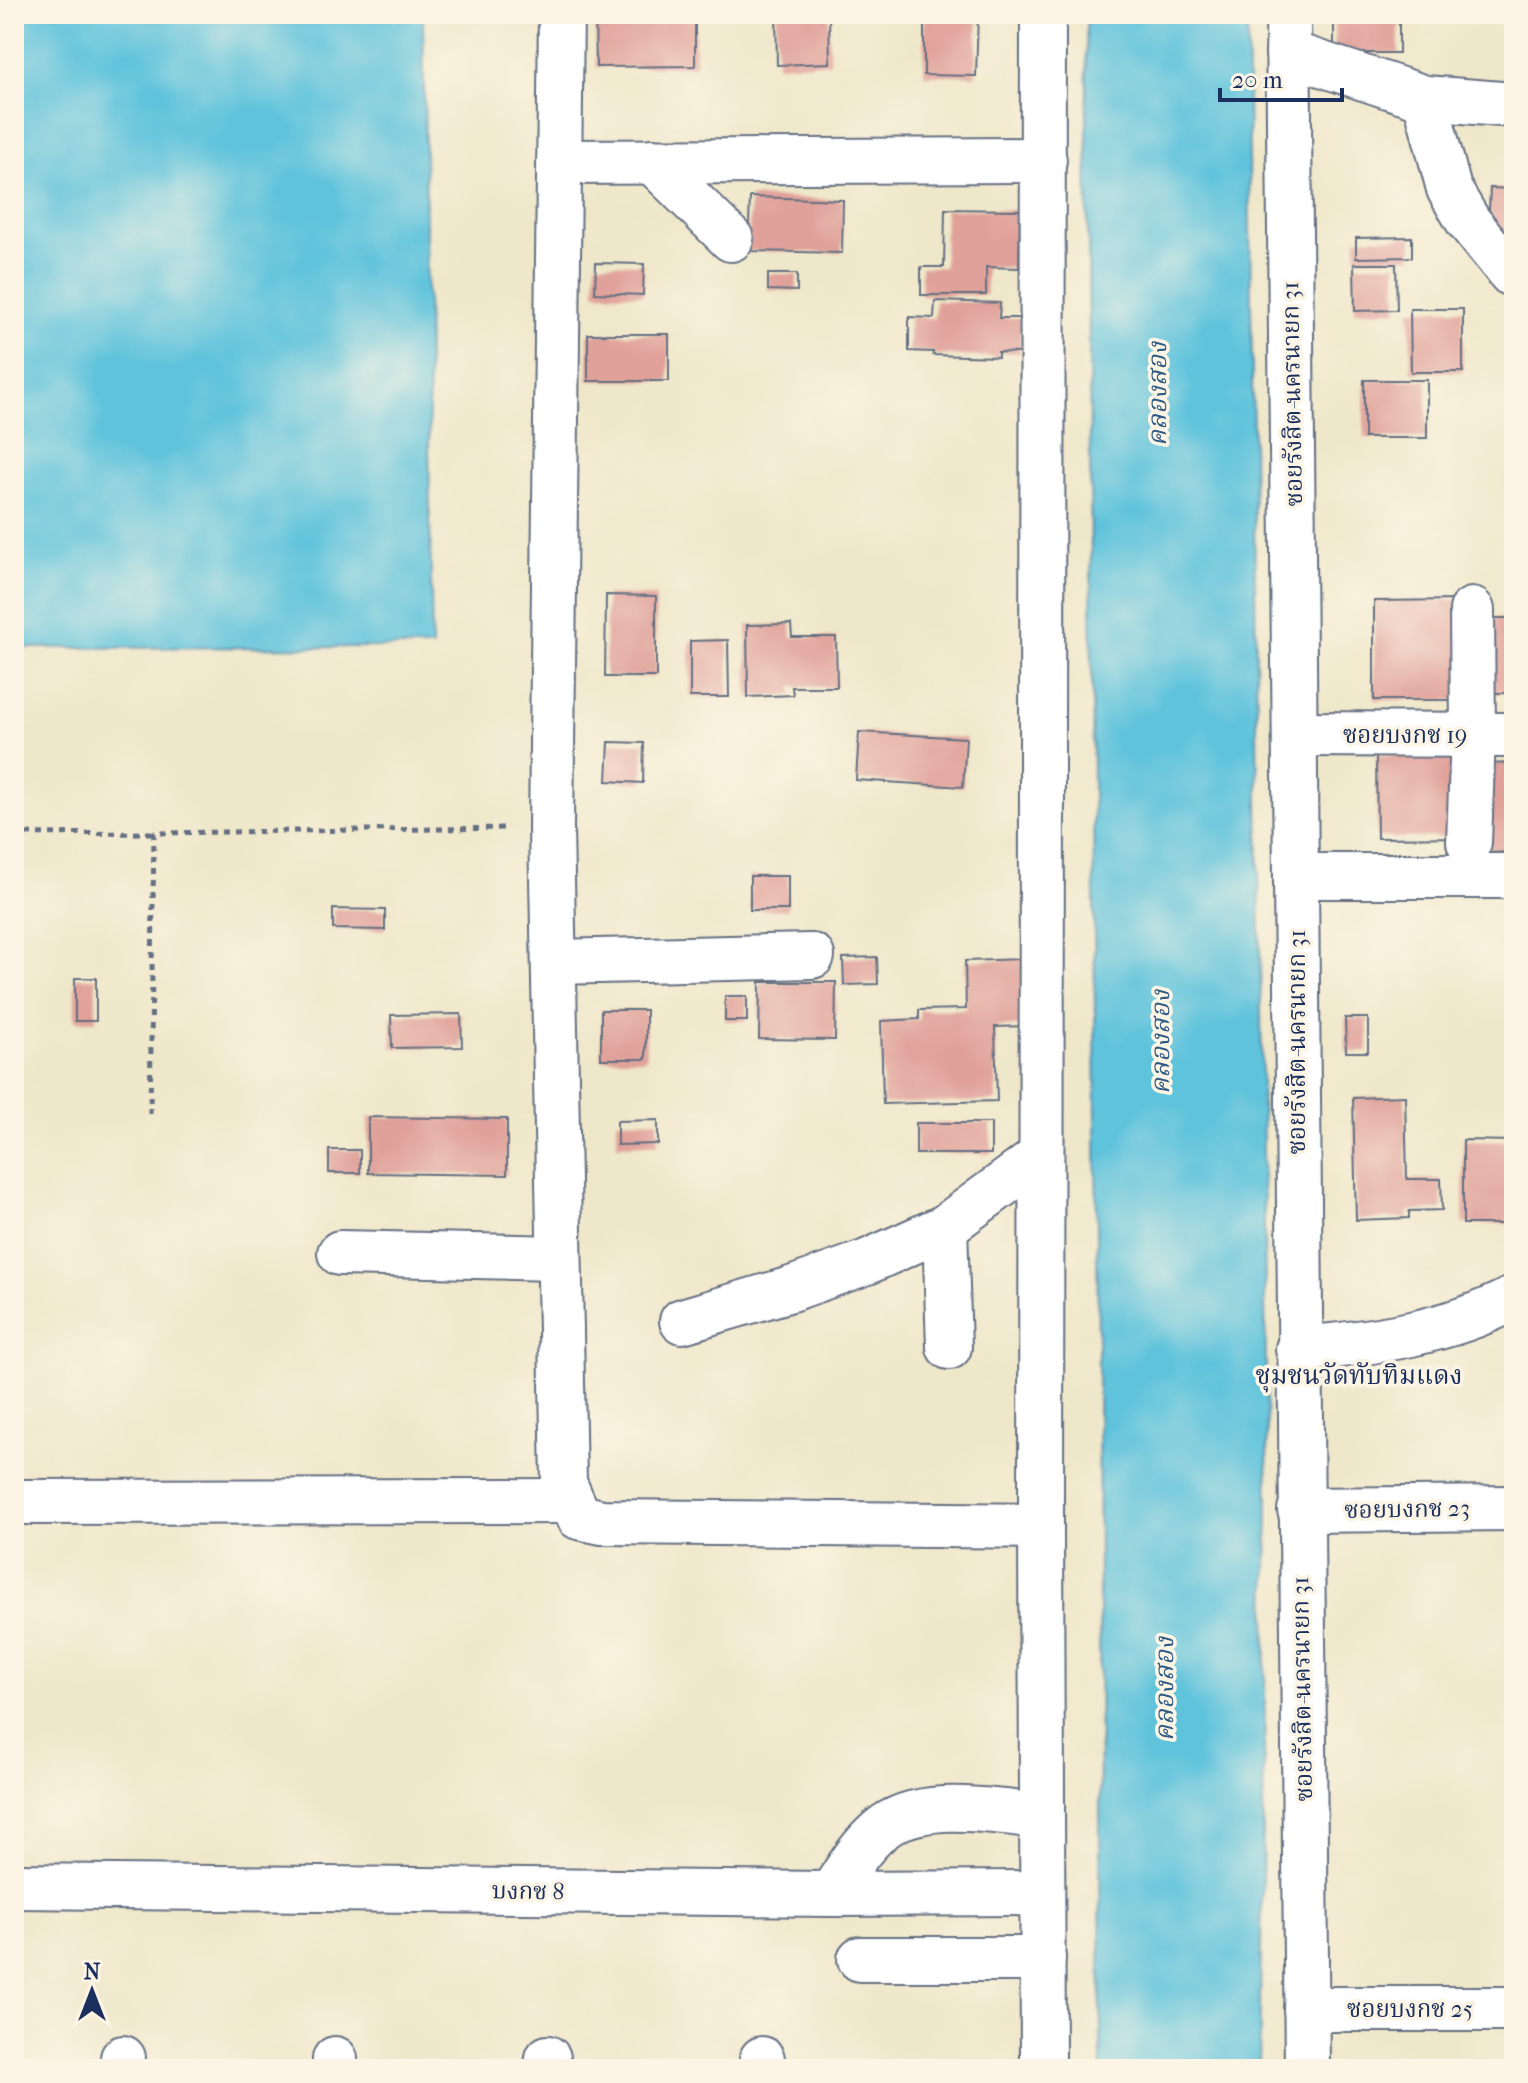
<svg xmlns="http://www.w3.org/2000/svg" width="1528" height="2083" font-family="'IM FELL French Canon','Noto Serif Thai',serif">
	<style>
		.water { fill: #5ec3dc; stroke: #3c799d; stroke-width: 2 }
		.building { fill: #e0a19a }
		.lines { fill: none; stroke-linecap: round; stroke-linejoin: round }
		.minor-casing { stroke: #656f83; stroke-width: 48 }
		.path { stroke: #656f83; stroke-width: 5; stroke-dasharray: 6 6; stroke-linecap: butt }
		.minor { stroke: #fff; stroke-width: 44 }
		.labels { text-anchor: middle; stroke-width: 7; stroke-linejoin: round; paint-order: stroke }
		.street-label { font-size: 24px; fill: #1b2f5e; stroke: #fcf5e5 }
		.water-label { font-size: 26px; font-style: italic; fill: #2f5b84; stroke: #fcf5e5 }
		.neighbourhood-label { font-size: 26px; fill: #1b2f5e; stroke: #fcf5e5 }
	</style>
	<rect width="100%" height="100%" fill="#fcf5e5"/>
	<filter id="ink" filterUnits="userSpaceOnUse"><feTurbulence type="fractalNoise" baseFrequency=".0125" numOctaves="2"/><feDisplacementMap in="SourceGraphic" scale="16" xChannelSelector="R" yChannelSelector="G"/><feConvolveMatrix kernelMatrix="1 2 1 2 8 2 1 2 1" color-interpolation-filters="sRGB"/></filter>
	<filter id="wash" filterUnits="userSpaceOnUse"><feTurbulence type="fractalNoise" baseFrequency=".006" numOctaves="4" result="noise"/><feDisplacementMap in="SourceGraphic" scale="32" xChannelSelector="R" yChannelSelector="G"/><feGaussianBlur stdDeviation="1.8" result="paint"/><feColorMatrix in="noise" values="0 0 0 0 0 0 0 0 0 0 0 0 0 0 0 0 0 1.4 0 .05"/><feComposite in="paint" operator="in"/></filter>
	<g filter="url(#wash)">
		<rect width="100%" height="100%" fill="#efe7c9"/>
		<!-- water -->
		<g class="water">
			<polygon points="14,14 423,14 432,647 14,648"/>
			<polygon points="1086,14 1247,14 1268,1509 1259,2069 1101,2069 1098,1347"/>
		</g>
		<g id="blocks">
			<!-- building -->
			<g class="building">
				<polygon points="595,14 695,14 695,66 596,67"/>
				<polygon points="776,14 829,14 830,63 777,65"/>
				<polygon points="924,14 978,14 976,76 924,75"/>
				<rect x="1334" y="14" width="65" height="39"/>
				<polygon points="1490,188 1514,189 1514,236 1488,235"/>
				<polygon points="750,197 843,200 842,253 748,251"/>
				<polygon points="945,209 1020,210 1019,268 986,267 986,295 921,295 921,267 944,267"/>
				<polygon points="1412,237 1412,257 1356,258 1356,238"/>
				<polygon points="596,263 644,264 643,295 595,293"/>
				<polygon points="1354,264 1396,264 1397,310 1355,311"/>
				<polygon points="768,274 797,274 797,291 768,290"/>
				<polygon points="935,301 1000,303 999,318 1021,318 1020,353 998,352 998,357 933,355 933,352 909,351 909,317 934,318"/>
				<polygon points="1410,309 1463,309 1463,372 1411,372"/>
				<rect x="588" y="334" width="81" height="47"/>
				<rect x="1364" y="380" width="63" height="58"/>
				<polygon points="606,595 656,596 656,677 605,677"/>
				<polygon points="1461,600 1462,700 1374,700 1374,601"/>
				<polygon points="1495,618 1514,618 1514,693 1493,693"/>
				<polygon points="791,624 792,637 836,637 837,687 792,687 793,695 748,697 747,625"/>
				<polygon points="728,640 729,697 690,697 690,641"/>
				<polygon points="859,732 966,738 963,787 856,780"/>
				<polygon points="609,742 644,743 643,783 607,781"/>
				<polygon points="1462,754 1463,837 1377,838 1376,755"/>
				<polygon points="1514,763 1514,852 1488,853 1485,764"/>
				<rect x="750" y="876" width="38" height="34"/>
				<polygon points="333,909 385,910 385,930 333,929"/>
				<polygon points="877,957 878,984 844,985 843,958"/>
				<polygon points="1024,959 1026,1026 995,1027 997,1101 883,1104 881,1021 919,1019 919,1010 966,1009 965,961"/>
				<rect x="75" y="978" width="21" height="43"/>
				<polygon points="760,982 836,982 835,1040 759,1039"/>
				<rect x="725" y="996" width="22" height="25"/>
				<rect x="601" y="1010" width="45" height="49"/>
				<polygon points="461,1014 462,1047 392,1048 391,1015"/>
				<polygon points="1345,1018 1368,1018 1368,1052 1346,1052"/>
				<polygon points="1405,1096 1407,1179 1441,1179 1442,1210 1409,1211 1409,1218 1356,1220 1353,1098"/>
				<polygon points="368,1117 507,1119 507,1175 368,1173"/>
				<polygon points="658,1120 658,1144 617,1145 617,1121"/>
				<rect x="916" y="1123" width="75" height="31"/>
				<polygon points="1463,1140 1514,1141 1514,1224 1463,1224"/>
				<rect x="329" y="1150" width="31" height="23"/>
			</g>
		</g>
	</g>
	<g filter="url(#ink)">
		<use href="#blocks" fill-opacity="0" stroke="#656f83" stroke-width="2"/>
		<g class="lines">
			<defs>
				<g id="minor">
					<polyline points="561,14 551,828 564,1483 579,1517 602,1522 1041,1526"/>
					<polyline points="1043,14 1041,1526 1043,2069"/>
					<polyline points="1288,14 1307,2069"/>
					<polyline points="1288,53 1425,98 1514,105"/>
					<polyline points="1425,98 1449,189 1468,221 1511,274"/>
					<polyline points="652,161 731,239"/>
					<polyline points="559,162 1044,160"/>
					<polyline points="1295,734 1514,735"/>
					<polyline points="1469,842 1473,735 1472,610"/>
					<polyline points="1296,876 1514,876"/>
					<polyline points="554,962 812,956"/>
					<polyline points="945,1227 949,1347"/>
					<polyline points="340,1253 559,1258"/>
					<polyline points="682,1321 791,1289 867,1262 945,1227 1041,1156"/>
					<path d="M1298 1349C1374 1343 1446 1333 1514 1298"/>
					<polyline points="14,1502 570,1501"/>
					<polyline points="1300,1510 1514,1508"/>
					<polyline points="14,1886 831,1894 1042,1893"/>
					<path d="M831 1894C846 1871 859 1848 880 1830 919 1796 994 1812 1042 1816"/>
					<polyline points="860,1959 1043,1959"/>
					<polyline points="1306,2009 1514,2009"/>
					<polyline points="123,2058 123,2069"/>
					<polyline points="335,2059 335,2069"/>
					<polyline points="547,2069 548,2058"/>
					<polyline points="762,2069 762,2059"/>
				</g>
			</defs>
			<!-- minor casing -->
			<use href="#minor" class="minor-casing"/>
			<!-- path -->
			<g class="path">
				<polyline points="14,834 154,833"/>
				<polyline points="150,1114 154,833 508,828"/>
			</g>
			<!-- minor -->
			<use href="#minor" class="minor"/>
		</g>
	</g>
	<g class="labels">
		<!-- street labels -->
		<g class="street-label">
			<text transform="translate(1292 394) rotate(-91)" y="8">ซอยรังสิต-นครนายก 31</text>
			<text x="1405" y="743">ซอยบงกช 19</text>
			<text transform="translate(1297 1042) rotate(-90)" y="8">ซอยรังสิต-นครนายก 31</text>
			<text transform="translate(1407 1509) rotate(-1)" y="8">ซอยบงกช 23</text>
			<text transform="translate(1302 1689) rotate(-91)" y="8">ซอยรังสิต-นครนายก 31</text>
			<text transform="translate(528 1891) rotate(1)" y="8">บงกช 8</text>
			<text x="1410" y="2017">ซอยบงกช 25</text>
		</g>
		<!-- water labels -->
		<g class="water-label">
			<text transform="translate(1157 394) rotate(-90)" y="9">คลองสอง</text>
			<text transform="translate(1160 1042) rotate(-90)" y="9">คลองสอง</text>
			<text transform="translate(1164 1689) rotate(-90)" y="9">คลองสอง</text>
		</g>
		<!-- neighbourhood labels -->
		<g class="neighbourhood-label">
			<text x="1359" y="1384">ชุมชนวัดทับทิมแดง</text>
		</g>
	</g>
	<!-- margin -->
	<rect width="1528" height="2083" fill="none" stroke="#fcf5e5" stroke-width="48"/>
	<!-- north arrow -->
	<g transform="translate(92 1991)" stroke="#fcf5e5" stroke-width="6" paint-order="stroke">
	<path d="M0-6L14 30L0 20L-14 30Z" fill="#1b2f5e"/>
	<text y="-12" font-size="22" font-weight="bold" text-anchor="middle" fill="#1b2f5e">N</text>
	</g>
	<!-- scale -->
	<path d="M1220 88v12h122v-12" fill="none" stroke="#1b2f5e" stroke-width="4"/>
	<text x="1232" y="88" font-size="24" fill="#1b2f5e" stroke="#fcf5e5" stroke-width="6" paint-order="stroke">20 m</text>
</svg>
